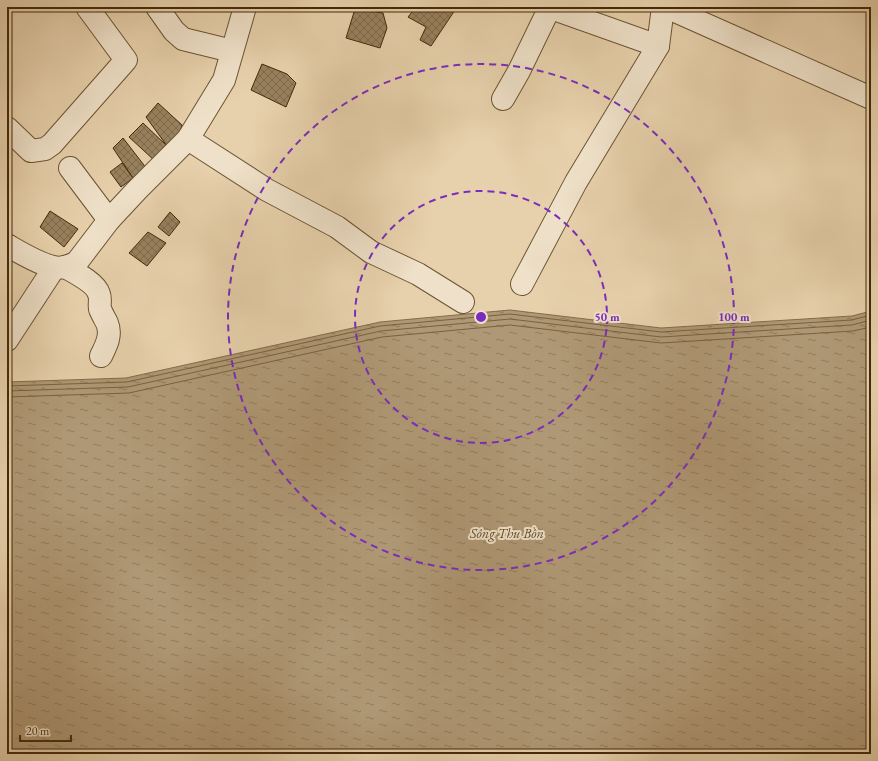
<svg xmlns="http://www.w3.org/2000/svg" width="878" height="761" font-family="'EB Garamond',serif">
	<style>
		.water { fill: url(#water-ripples); stroke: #846c4a }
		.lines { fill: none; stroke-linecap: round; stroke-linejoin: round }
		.shore { stroke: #796140; stroke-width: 1 }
		.building { fill: url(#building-cross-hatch); stroke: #432a0a }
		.minor-casing { stroke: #6c5432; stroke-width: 24 }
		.minor { stroke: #efe1c9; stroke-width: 22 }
		.ring { fill: none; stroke: #7b2cbf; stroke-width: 2; stroke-dasharray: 7 5 }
		.labels { text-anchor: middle; stroke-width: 4; stroke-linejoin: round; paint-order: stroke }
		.water-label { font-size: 14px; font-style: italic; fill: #5e4625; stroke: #efe1c9 }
		.centre { fill: #7b2cbf; stroke: #efe1c9; stroke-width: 2 }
		.ring-label { font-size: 12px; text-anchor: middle; font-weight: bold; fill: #7b2cbf; stroke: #efe1c9; stroke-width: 4; stroke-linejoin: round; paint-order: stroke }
	</style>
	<defs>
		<pattern id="water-ripples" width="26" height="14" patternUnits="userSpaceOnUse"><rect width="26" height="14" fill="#af9875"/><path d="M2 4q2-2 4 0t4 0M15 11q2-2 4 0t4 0" fill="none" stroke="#907c5e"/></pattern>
		<pattern id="building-cross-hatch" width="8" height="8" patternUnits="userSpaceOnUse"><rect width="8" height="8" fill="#98815e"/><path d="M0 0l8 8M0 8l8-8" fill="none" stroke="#7e6a4c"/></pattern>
	</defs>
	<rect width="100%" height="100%" fill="#e7d1ac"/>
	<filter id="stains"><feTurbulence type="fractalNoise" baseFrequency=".005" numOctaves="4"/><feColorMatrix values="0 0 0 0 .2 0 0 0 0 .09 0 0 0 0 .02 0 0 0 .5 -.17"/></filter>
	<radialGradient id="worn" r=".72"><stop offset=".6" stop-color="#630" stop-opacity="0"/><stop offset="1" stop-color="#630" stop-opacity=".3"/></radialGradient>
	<!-- water -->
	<polygon class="water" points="510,310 661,328 852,316 871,311 871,754 7,754 7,382 126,378 380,322"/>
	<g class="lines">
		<!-- shore -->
		<g class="shore">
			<polyline points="7,386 127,382 380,326 510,314 661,332 852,320 871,315"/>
			<polyline points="7,391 128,387 381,331 510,319 661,337 852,325 871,320"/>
			<polyline points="7,397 129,393 382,337 510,325 661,343 853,331 871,327"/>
		</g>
	</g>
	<!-- building -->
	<g class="building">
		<polygon points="416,7 457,7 431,46 420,40 426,27 408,17"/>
		<polygon points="355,9 383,13 387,28 380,48 346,38"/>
		<polygon points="262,64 287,74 296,83 286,107 251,90"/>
		<polygon points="158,103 182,125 179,136 167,146 146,117"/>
		<polygon points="143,123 167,146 155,161 129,137"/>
		<polygon points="123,138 147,169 133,178 113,148"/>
		<polygon points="122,163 133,178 121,187 110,172"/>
		<polygon points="50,211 78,229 64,247 40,227"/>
		<polygon points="170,212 180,222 169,236 158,227"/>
		<polygon points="148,232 166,243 147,266 129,253"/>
	</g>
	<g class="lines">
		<defs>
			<g id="minor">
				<polyline points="157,7 174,31 183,39 232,51"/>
				<polyline points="548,7 658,46"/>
				<polyline points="666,7 871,98"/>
				<polyline points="503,99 519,71 550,7"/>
				<polyline points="7,128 31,151 45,149 52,144 126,60 87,7"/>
				<polyline points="188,139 267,190 337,227 371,252 418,274 463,302"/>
				<polyline points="70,168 109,220"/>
				<path d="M7 245C21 253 37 263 53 267 61 269 70 266 77 262L109 220 137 190 188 139 224 80 245 7"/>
				<path d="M65 267C74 272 96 283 99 294 101 299 99 304 100 309 102 314 105 319 107 323 112 335 106 346 101 356"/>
				<polyline points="522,284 576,182 658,46 663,7"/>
				<polyline points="7,340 54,268"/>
			</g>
		</defs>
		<!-- minor casing -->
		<use href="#minor" class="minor-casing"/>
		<!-- minor -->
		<use href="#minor" class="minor"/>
	</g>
	<!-- distance rings -->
	<g class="ring">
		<circle cx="481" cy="317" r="126"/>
		<circle cx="481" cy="317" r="253"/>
	</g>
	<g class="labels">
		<!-- water labels -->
		<g class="water-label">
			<text x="507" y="538">Sông Thu Bồn</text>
		</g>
	</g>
	<circle cx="481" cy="317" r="6" class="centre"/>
	<g class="ring-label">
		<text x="607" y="321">50 m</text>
		<text x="734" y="321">100 m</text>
	</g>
	<!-- margin -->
	<rect width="878" height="761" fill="none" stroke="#e7d1ac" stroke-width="24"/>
	<rect x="8" y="8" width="862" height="745" fill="none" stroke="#432a0a" stroke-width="2"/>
	<rect x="12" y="12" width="854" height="737" fill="none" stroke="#432a0a"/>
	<!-- scale -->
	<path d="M20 735v6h51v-6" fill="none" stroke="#432a0a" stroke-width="2"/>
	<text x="26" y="735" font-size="12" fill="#432a0a" stroke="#efe1c9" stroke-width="3" paint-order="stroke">20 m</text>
	<rect width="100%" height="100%" filter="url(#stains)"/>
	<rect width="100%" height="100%" fill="url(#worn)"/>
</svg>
